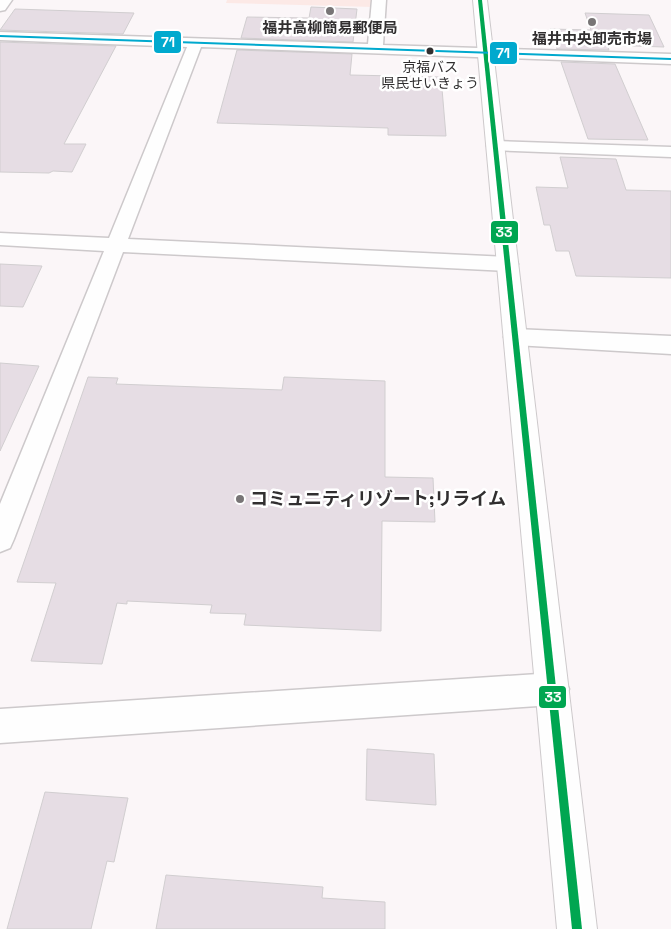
<svg xmlns="http://www.w3.org/2000/svg" width="671" height="929" font-family="'Space Grotesk','Noto Sans JP',sans-serif">
	<style>
		.green { fill: #fce9e6 }
		.building { fill: #e6dde4; stroke: #d1ced0 }
		.lines { fill: none; stroke-linecap: round; stroke-linejoin: round }
		.minor-casing { stroke: #cdc9cb; stroke-width: 3 }
		.tertiary-casing { stroke: #cdc9cb; stroke-width: 2 }
		.minor { fill: #fefefe; fill-rule: evenodd }
		.tertiary { fill: #fefefe; fill-rule: evenodd }
		.bus-1-casing { stroke: #fff; stroke-width: 4 }
		.bus-2-casing { stroke: #fff; stroke-width: 4 }
		.bus-1 { fill: #00a651; fill-rule: evenodd }
		.bus-2 { fill: #00a9ce; fill-rule: evenodd }
		.poi-dot { fill: #787576; stroke: #fff; stroke-width: 2 }
		.bus-dot { fill: #312f30; stroke: #fff; stroke-width: 2 }
		.labels { text-anchor: middle; stroke-width: 5; stroke-linejoin: round; paint-order: stroke }
		.far-bus-label { font-size: 14px; fill: #312f30; stroke: #fff }
		.far-poi-label { font-size: 15px; font-weight: bold; fill: #312f30; stroke: #fff }
		.poi-label { font-size: 18px; font-weight: bold; fill: #312f30; stroke: #fff; text-anchor: start }
		.line-badge { stroke: #fff; stroke-width: 2 }
		.badge-label { font-size: 14px; text-anchor: middle; font-weight: bold; fill: #fff }
	</style>
	<rect width="100%" height="100%" fill="#fbf6f8"/>
	<!-- green -->
	<polygon class="green" points="227,0 373,0 373,7 226,3"/>
	<!-- building -->
	<g class="building">
		<polygon points="311,7 357,9 353,42 241,38 247,17 309,18"/>
		<polygon points="15,9 134,13 123,34 0,30"/>
		<polygon points="585,13 649,15 664,47 607,45 609,50 557,49 550,29 591,30"/>
		<polygon points="0,42 116,46 64,144 86,144 72,172 53,171 49,173 0,172"/>
		<polygon points="237,50 352,54 350,75 441,77 446,136 388,135 388,128 217,123"/>
		<polygon points="561,62 615,64 648,140 588,139"/>
		<polygon points="560,157 616,159 626,190 671,191 671,278 576,276 569,251 556,251 550,225 544,225 536,187 568,188"/>
		<polygon points="0,264 42,266 23,307 0,306"/>
		<polygon points="0,363 39,366 0,451"/>
		<polygon points="88,377 118,378 116,384 282,390 284,377 385,381 385,477 433,478 435,522 382,521 381,631 244,625 246,614 210,613 212,605 127,601 127,604 117,603 102,664 31,661 56,583 17,582"/>
		<polygon points="367,749 434,754 436,805 366,800"/>
		<polygon points="45,792 128,798 114,862 107,861 91,929 7,929"/>
		<polygon points="166,875 323,887 322,898 385,902 385,929 156,929"/>
	</g>
	<g class="lines">
		<defs>
			<g id="minor">
				<polygon points="0,0 12,0 5,10 0,11"/>
				<polygon points="372,0 386,0 383,45 671,54 671,64 201,47 128,239 508,257 515,259 518,264 515,269 508,271 123,252 14,539 10,548 0,552 0,504 104,251 0,245 0,233 109,238 187,47 0,40 0,32 368,44"/>
				<polygon points="496,141 671,147 671,157 490,150 487,146 490,142"/>
				<polygon points="515,329 671,336 671,354 515,345 507,343 504,337 507,331"/>
				<polygon points="553,673 564,678 569,689 564,700 553,705 0,743 0,709"/>
			</g>
			<polygon id="tertiary" points="473,0 487,0 597,929 557,929"/>
		</defs>
		<!-- minor casing -->
		<use href="#minor" class="minor-casing"/>
		<!-- tertiary casing -->
		<use href="#tertiary" class="tertiary-casing"/>
		<!-- minor -->
		<use href="#minor" class="minor"/>
		<!-- tertiary -->
		<use href="#tertiary" class="tertiary"/>
		<defs>
			<polygon id="bus-1" points="478,0 482,0 582,929 572,929"/>
			<polygon id="bus-2" points="0,35 671,58 671,60 0,37"/>
		</defs>
		<!-- bus-1 casing -->
		<use href="#bus-1" class="bus-1-casing"/>
		<!-- bus-2 casing -->
		<use href="#bus-2" class="bus-2-casing"/>
		<!-- bus-1 -->
		<use href="#bus-1" class="bus-1"/>
		<!-- bus-2 -->
		<use href="#bus-2" class="bus-2"/>
	</g>
	<!-- markers -->
	<g class="poi-dot">
		<circle cx="330" cy="11" r="5"/>
		<circle cx="592" cy="22" r="5"/>
		<circle cx="240" cy="499" r="5"/>
	</g>
	<circle class="bus-dot" cx="430" cy="51" r="4.5"/>
	<g class="labels">
		<!-- far-bus labels -->
		<g class="far-bus-label">
			<text x="430" y="72">京福バス<tspan x="430" dy="16">県民せいきょう</tspan></text>
		</g>
		<!-- far-poi labels -->
		<g class="far-poi-label">
			<text x="330" y="33">福井高柳簡易郵便局</text>
			<text x="592" y="44">福井中央卸売市場</text>
		</g>
		<!-- poi labels -->
		<g class="poi-label">
			<text x="250" y="505">コミュニティリゾート;リライム</text>
		</g>
	</g>
	<g class="line-badge">
		<rect x="153" y="30" width="29" height="24" rx="5" fill="#00a9ce"/>
		<rect x="489" y="41" width="29" height="24" rx="5" fill="#00a9ce"/>
		<rect x="490" y="220" width="29" height="24" rx="5" fill="#00a651"/>
		<rect x="538" y="685" width="29" height="24" rx="5" fill="#00a651"/>
	</g>
	<g class="badge-label">
		<text x="168" y="47">71</text>
		<text x="503" y="58">71</text>
		<text x="504" y="237">33</text>
		<text x="553" y="702">33</text>
	</g>
</svg>
